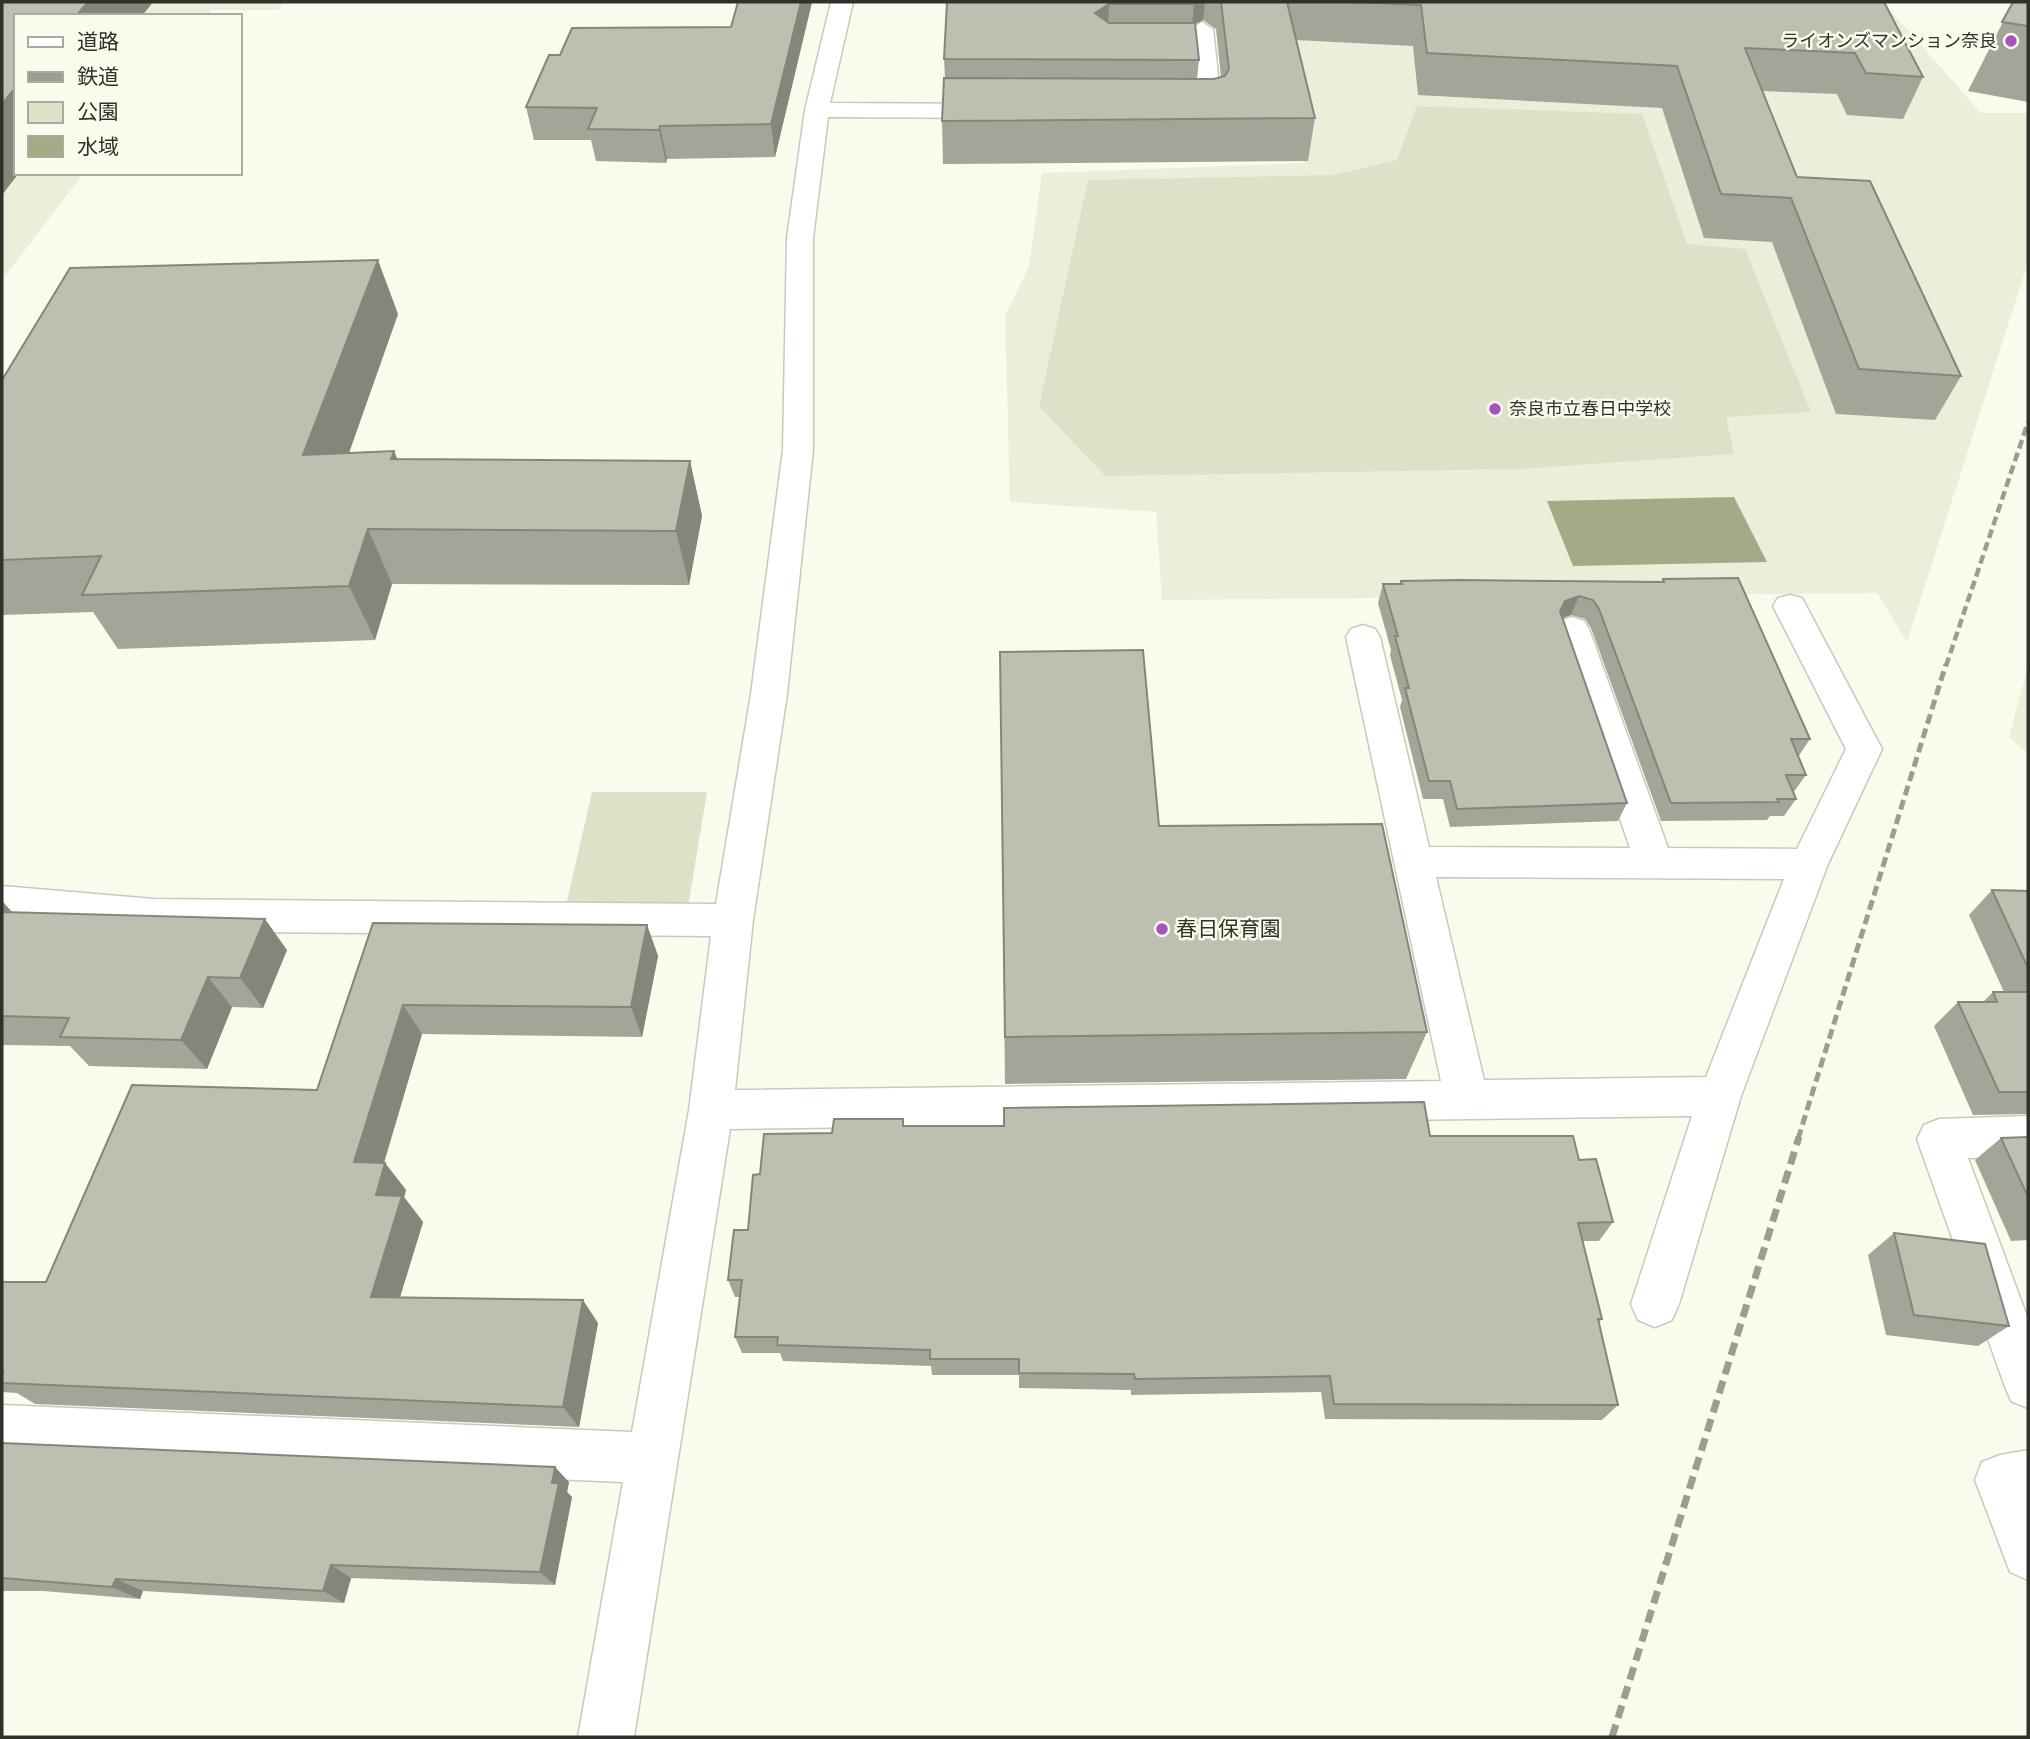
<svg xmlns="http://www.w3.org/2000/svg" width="2030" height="1739" font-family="'Titillium Web','Noto Sans JP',sans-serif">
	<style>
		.built { fill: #ebefd9 }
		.green { fill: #dce1c8 }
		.water { fill: #a4aa85 }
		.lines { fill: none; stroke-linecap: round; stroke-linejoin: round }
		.minor-casing { stroke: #c7cabb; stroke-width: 3 }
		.minor { fill: #fff; fill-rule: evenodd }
		.rail-far2 { stroke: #9b9d92; stroke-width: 4.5; stroke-dasharray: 9 4.5; stroke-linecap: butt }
		.rail-far1 { stroke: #9b9d92; stroke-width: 5; stroke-dasharray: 10 5; stroke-linecap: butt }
		.rail { stroke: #9b9d92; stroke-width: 7; stroke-dasharray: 13 7; stroke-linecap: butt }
		.wall { fill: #a3a598; fill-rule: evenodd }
		.shaded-wall { fill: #84867c }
		.building { fill: #bdc0b1; stroke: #84867c; stroke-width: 2 }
		.poi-dot { fill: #ab51bd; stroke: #f9fced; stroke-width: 2.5 }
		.labels { text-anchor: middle; stroke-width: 5; stroke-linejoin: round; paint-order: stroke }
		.far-poi-label { font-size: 18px; fill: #30312b; stroke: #f9fced; text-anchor: end }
		.poi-label { font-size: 21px; fill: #30312b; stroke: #f9fced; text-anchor: start }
	</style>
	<rect width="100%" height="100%" fill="#f9fced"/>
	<!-- built -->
	<g class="built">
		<polygon points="2,2 283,2 279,10 211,10 206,16 16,16 16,173 84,173 2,280"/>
		<polygon points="1272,2 1883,2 1981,113 2028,113 2028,262 1907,642 1877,593 1162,600 1156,512 1010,502 1005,316 1029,266 1042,173 1304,163"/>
		<polygon points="2028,666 2028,754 2009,737"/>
	</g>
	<!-- green -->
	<g class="green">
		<polygon points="1417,106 1642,114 1687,244 1745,249 1811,412 1726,417 1734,454 1520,469 1105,476 1039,406 1088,180 1334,175 1397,160"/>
		<polygon points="592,792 707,792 686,919 563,919"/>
	</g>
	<!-- water -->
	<polygon class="water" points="1734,497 1767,562 1573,566 1547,501"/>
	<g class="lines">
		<defs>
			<g id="minor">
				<path d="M831 2H853L830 103 993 104 1001 106 1005 111 1001 116 993 118 828 117 813 238V450L787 694 753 920 735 1090 1441 1081 1346 637 1351 629 1363 625 1375 629 1380 637 1429 847 1630 848 1555 629 1560 621 1572 617 1584 621 1589 629 1668 848 1797 849 1846 749 1773 606 1778 598 1790 595 1802 598 1882 749 1828 864 1741 1096 1679 1304 1672 1320 1655 1327 1638 1320 1631 1304 1692 1116 730 1129 634 1737H578L623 1482 2 1455V1405L632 1432 689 1110 711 936 154 931 2 918V886L154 899 716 904 751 694 783 450 787 238 805 110ZM1436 877 1784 879 1706 1077 1484 1080Z"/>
				<path d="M1202 22 1213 29 1222 111 1218 116C1206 119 1193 119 1181 116L1177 111 1181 106 1198 104 1191 29Z"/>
				<polygon points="2028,1116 2028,1156 1968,1158 2028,1319 2028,1408 2011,1401 2004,1384 1917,1139 1924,1125 1939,1119"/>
				<polygon points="2028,1450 2028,1580 2010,1572 1975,1480 1982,1462 2000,1455"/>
			</g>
		</defs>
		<!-- minor casing -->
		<use href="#minor" class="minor-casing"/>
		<!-- minor -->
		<use href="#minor" class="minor"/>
		<!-- rail-far2 -->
		<polyline class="rail-far2" points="1946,666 2028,422"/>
		<!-- rail-far1 -->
		<polyline class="rail-far1" points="1798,1139 1946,664"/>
		<!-- rail -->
		<polyline class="rail" points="1612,1737 1799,1137"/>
	</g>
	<!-- wall -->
	<g class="wall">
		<polygon points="812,2 775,157 667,159 666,163 596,161 591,140 534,140 526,107 560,55 731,27"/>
		<path d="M947 2H1884L1923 77 1903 119 1847 115 1837 94 1762 91 1797 177 1961 376 1935 420 1836 414 1772 242 1704 238 1662 108 1418 95 1413 46 1296 40 1315 118 1308 161 943 164 942 121 945 78 944 59ZM1203 20 1216 29 1221 77 1214 79H1197L1199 60 1195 24Z"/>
		<polygon points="2013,2 2028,2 2028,102 1968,91"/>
		<polygon points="398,314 349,453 394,451 397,459 690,461 702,516 689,585 392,584 375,640 118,649 93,612 2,615 2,380"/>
		<polygon points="1663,579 1810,739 1798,757 1806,775 1793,793 1796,799 1784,816 1770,816 1767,820 1661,821 1591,628 1585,619 1571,615 1562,618 1627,803 1618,821 1450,827 1443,799 1423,799 1400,707 1402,700 1390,655 1391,650 1378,603 1383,584 1400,584 1401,581 1661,582"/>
		<polygon points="1000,652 1159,826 1427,1032 1406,1079 1005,1084"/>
		<polygon points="1992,890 2028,891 2028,1114 1973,1115 1934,1026 1958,1002 1983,1002 1993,992 2004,992 1969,915"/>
		<polygon points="2,901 12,913 287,950 263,1008 232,1007 207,1069 89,1066 70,1046 2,1045"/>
		<polygon points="373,923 647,925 658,956 642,1037 422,1034 384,1163 385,1163 406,1190 404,1197 423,1222 400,1297 598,1323 579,1427 35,1404 17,1393 2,1392 2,1282 46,1282 317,1090"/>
		<polygon points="903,1119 904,1126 1430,1136 1579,1160 1613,1222 1599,1241 1583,1241 1602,1319 1599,1322 1618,1405 1602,1420 1325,1419 1321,1392 1131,1395 1131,1390 1019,1388 1019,1375 932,1375 931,1366 783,1361 780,1353 742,1353 735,1337 740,1297 735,1297 728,1280 748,1230 760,1174 832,1133"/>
		<polygon points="2028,1137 2028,1240 2011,1241 1975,1160 2001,1138"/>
		<polygon points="1894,1233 2009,1326 1978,1346 1886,1335 1868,1255"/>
		<polygon points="2,1443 569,1482 567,1492 572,1497 555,1585 351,1578 344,1603 143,1591 140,1599 43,1591 2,1591"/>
	</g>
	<!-- shaded-wall -->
	<g class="shaded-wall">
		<polygon points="88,2 153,2 142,16 76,16"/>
		<polygon points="801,2 812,2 775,157 771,124"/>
		<polygon points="1192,2 1205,2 1203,20 1192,26 1194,4"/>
		<polygon points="1109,4 1107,45 1095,13"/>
		<polygon points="16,87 16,173 19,173 2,195 2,104"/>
		<polygon points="660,126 667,159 666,163 659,130"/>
		<polygon points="378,260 398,314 329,509 303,455"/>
		<polygon points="394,451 416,506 391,459"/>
		<polygon points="690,461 702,516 689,585 676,531"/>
		<polygon points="368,529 392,584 375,640 349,586"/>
		<polygon points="1579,596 1571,615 1558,620 1560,611 1565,601"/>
		<polygon points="2,901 24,925 2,929"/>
		<polygon points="265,919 287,950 263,1008 240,978"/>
		<polygon points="647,925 658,956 642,1037 631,1007"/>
		<polygon points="208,977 232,1007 207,1069 181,1040"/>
		<polygon points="403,1005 422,1034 376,1189 354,1162"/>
		<polygon points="385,1163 406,1190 404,1197 423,1222 393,1320 371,1297 376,1195"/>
		<polygon points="583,1300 598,1323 579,1427 563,1407"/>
		<polygon points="555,1467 569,1482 567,1492 572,1497 555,1585 540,1572"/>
		<polygon points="331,1565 351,1578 344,1603 323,1591"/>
		<polygon points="116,1579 143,1591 140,1599 112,1587"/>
	</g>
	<!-- building -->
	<g class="building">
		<polygon points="2,2 88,2 76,16 16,16 16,87 2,104"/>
		<polygon points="738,2 801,2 771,124 660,126 659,130 588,129 597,108 526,107 549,55 560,55 572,28 731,27"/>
		<polygon points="947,2 1194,2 1194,4 1109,4 1095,13 1109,23 1195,23 1199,60 944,59"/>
		<polygon points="1221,2 1287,2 1315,118 942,121 944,78 1214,79 1225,76 1229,69"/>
		<polygon points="1354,2 1884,2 1923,77 1866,73 1855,53 1745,48 1797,177 1870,181 1961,376 1859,369 1791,198 1721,194 1677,66 1427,53 1421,5"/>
		<polygon points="2013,2 2028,2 2028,26 2002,22"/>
		<polygon points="378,260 303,455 394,451 391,459 690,461 676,531 368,529 349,586 82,595 101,556 2,560 2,380 70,268"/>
		<polygon points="1738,578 1810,739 1791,739 1806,775 1786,775 1796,799 1777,799 1779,802 1671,803 1599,609 1593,600 1579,596 1565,601 1560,611 1627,803 1457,809 1450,781 1429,781 1405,688 1409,688 1395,636 1398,636 1383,584 1402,584 1401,581 1459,580 1664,582 1663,579"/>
		<polygon points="1143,650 1159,826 1382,824 1427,1032 1005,1037 1000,652"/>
		<polygon points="1992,890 2028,891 2028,968"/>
		<polygon points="2,912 265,919 240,978 208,977 181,1040 60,1037 69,1018 2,1016"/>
		<polygon points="373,923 647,925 631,1007 403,1005 354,1162 385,1163 376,1195 402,1196 371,1297 583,1300 563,1407 2,1383 2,1376 3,1372 2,1372 2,1282 46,1282 132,1085 317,1090"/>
		<polygon points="1993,992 2028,992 2028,1092 1999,1092 1958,1002 1997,1002"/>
		<polygon points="1424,1102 1430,1136 1573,1136 1579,1160 1596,1159 1613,1222 1578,1223 1602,1319 1598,1319 1618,1405 1334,1404 1330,1376 1135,1379 1134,1374 1019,1373 1019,1359 930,1359 930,1350 777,1345 778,1337 735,1337 742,1280 728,1280 734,1230 748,1230 753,1175 760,1174 764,1134 832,1133 834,1119 903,1119 903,1126 1004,1126 1004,1108"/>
		<polygon points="2028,1137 2028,1197 2001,1138"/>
		<polygon points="1894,1233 1985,1244 2009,1326 1914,1315"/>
		<polygon points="2,1443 555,1467 552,1483 559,1483 540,1572 331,1565 323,1591 116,1579 112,1587 2,1578"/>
	</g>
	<!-- markers -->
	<g class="poi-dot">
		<circle cx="2011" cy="41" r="7"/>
		<circle cx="1495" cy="409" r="7"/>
		<circle cx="1162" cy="929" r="7"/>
	</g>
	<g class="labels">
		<!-- far-poi labels -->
		<g class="far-poi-label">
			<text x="1997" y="47">ライオンズマンション奈良</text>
			<text x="1509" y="415" text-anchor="start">奈良市立春日中学校</text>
		</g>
		<!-- poi labels -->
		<g class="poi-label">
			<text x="1176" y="936">春日保育園</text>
		</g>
	</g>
	<!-- border -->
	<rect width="2030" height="1739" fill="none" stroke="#30312b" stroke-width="7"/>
	<!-- legend -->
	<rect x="14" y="14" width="228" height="161" fill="#f9fced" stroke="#a9ab9f" stroke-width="2"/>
	<rect x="28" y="37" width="35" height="10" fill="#ffffff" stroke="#a9ab9f" stroke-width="2"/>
	<text x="77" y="49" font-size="21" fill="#30312b">道路</text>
	<rect x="28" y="72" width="35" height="10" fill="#9b9d92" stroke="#a9ab9f" stroke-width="2"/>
	<text x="77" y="84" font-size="21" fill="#30312b">鉄道</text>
	<rect x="28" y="102" width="35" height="21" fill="#dce1c8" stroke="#a9ab9f" stroke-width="2"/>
	<text x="77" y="119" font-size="21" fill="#30312b">公園</text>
	<rect x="28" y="136" width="35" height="21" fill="#a4aa85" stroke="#a9ab9f" stroke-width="2"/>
	<text x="77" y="154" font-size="21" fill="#30312b">水域</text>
</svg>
